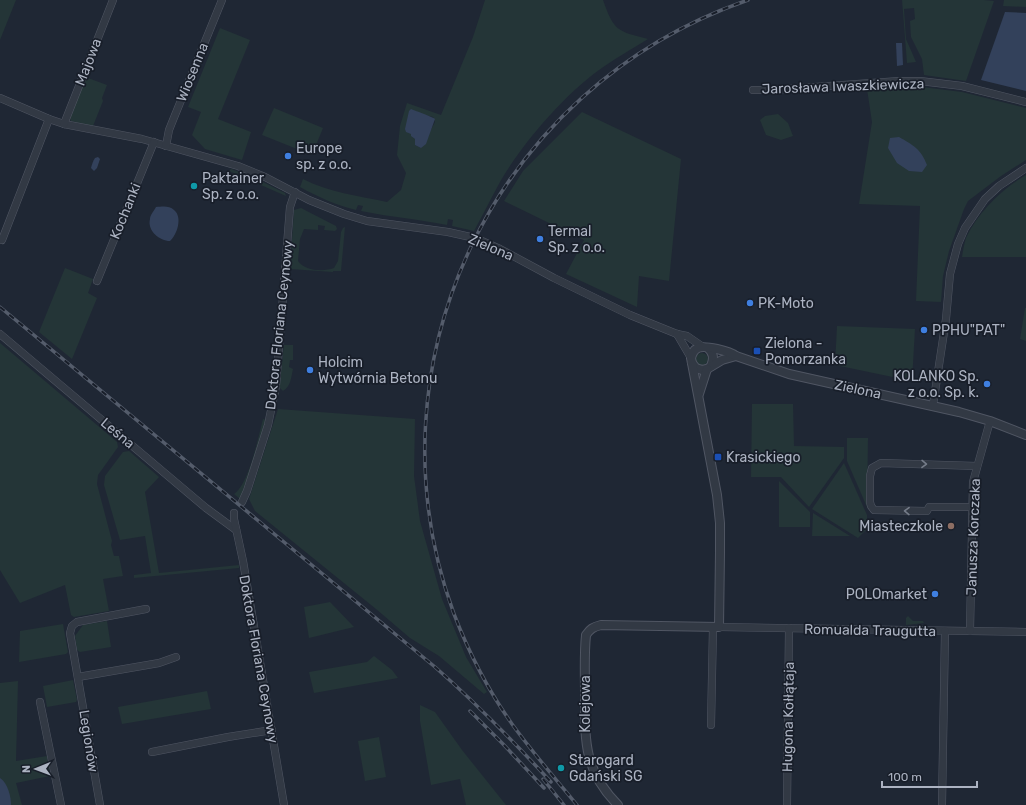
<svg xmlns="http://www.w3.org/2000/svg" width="1026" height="805" font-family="Rubik,sans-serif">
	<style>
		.green { fill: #243537; fill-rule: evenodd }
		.water { fill: #33415b }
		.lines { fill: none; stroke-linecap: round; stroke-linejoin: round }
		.minor-casing { stroke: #505663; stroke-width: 8 }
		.tertiary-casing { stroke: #505663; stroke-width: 10 }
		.minor { stroke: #323944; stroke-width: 7 }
		.tertiary { stroke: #323944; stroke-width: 8 }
		.rail-casing { stroke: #545c6b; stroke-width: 3.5 }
		.rail { stroke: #181e29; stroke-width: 2; stroke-dasharray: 6; stroke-linecap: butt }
		.oneway { stroke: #757c89 }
		.shop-dot { fill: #3f7fe0; stroke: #181e29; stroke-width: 1.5 }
		.culture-dot { fill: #0f9aa8; stroke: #181e29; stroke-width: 1.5 }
		.transit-dot { fill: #1a4fb4; stroke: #181e29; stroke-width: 1.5 }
		.education-dot { fill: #8d6e63; stroke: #181e29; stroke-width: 1.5 }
		.labels { text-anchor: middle; stroke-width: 3.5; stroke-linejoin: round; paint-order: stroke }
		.street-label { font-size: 14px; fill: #acb3c2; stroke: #181e29 }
		.poi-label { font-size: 14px; fill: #acb3c2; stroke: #181e29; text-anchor: start }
	</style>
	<rect width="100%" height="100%" fill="#1f2734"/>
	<!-- green -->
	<g class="green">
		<polygon points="0,0 16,0 0,40"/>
		<path d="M485 0H603C614 31 617 31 648 39 632 49 614 59 599 70 563 96 522 144 500 182 491 198 483 215 474 231L452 226 453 220 448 219 447 225C418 219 390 217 361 211L363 206 358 205 356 210C336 205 318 197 300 187L303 179C328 192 359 196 387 202L401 190 406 173 397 155 400 126 407 103 441 115 473 37ZM413 110 420 114 433 117 435 122 421 148 415 145V139C407 134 412 118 413 110Z"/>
		<polygon points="902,0 984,0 994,1 966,81 924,75 922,59 911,37 910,21 915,19 914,8 904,9 906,39 916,62 907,63"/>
		<polygon points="1004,0 1026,0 1026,7 1003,6"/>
		<polygon points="220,28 250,40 218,119 251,132 242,160 205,149 192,135 201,112 188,107"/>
		<polygon points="88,78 107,85 102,98 103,101 93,126 71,121 70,118 85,79"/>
		<polygon points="914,86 962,92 1026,108 1026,160 1001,176 968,201 964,209 949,251 943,276 941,302 916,301 920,206 859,204 872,122 867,89"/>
		<polygon points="274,108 323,128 312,155 262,135"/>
		<polygon points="582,112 681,159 669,281 639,276 637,307 566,274 584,240 504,201 523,171"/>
		<polygon points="778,114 788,123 793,136 781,140 766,135 760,120 765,116"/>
		<path d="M231 169C250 175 267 184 285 193L286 196 229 171Z"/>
		<path d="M1026 175V257H962C963 251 964 244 966 238 978 212 1002 189 1026 175Z"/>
		<path d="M301 208 336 226 337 229 335 231 324 230 325 226 318 225V230L304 229 300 239 298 261C305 271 323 272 334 268L338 261 341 232 343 228 345 227 341 271H333V272L290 269 294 210Z"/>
		<polygon points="65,268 93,279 88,293 97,298 72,359 39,332"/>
		<polygon points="1025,308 1026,308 1026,341 1020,339"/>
		<polygon points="837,326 915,329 912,381 835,365"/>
		<polygon points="0,343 117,442 118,447 98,475 97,484 112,541 111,545 114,556 119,556 123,576 103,579 109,611 74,617 71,615 65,585 20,603 0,570"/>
		<path d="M284 345H293V360H290L289 367 293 369C291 378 291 386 283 391L280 388V382Z"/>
		<circle cx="702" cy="359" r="6"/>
		<polygon points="752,404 793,404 794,446 844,447 844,458 809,507 781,477 751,477"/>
		<polygon points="278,409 415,419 414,476 420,521 442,599 466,657 487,692 484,694 439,656 410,638 376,609 255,511 249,499"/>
		<path d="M263 419 267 420 247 484 240 499 234 494C249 484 258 438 263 419Z"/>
		<polygon points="847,438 868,438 867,507 847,461"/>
		<polygon points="129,451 159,477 145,492 159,573 239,565 239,568 134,578 134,575 151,573 145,536 120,540 104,485 105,476 123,452"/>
		<polygon points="844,463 867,515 867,529 858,538 812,509"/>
		<polygon points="779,481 810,512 810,527 779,527"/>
		<polygon points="813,513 850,536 812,536"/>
		<polygon points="330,602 354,627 309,638 304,607"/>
		<polygon points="908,616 913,621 923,621 924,623 906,625 906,618"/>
		<polygon points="107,621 111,647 80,652 77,650 75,636 83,625"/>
		<polygon points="63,624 68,652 66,654 19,662 20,631"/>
		<polygon points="374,656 392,670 398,678 314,693 309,672 367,662"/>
		<polygon points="73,680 77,700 76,702 47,707 43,686"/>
		<polygon points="18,681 16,761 47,756 50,776 16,783 22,805 0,805 0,683"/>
		<polygon points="207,691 211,709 122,724 118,707"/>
		<polygon points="420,705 435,712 462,750 506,805 466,805 460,779 431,785 420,721"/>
		<polygon points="379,737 386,777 365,781 358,741"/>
	</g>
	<!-- water -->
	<g class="water">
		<polygon points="1005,12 1026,13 1026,91 981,80"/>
		<polygon points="896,43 902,43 903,65 897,66"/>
		<path d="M411 109C416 111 433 117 435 119L426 144 421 148 415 145V139L411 136V134L406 132 405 129 409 111Z"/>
		<path d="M899 137C913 145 921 149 927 165L922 172 909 171 897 163 888 148 890 138Z"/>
		<path d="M98 157 100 159 97 168 94 171 91 168C92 164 93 161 95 158Z"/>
		<path d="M156 207C161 207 169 205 174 210 183 217 177 235 170 241 160 241 147 231 150 219 150 215 154 211 156 207Z"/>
		<path d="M0 778C8 783 11 797 11 805H0Z"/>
	</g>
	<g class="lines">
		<defs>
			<g id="minor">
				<polyline points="753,90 773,90 899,81 920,81 962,86 1026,102"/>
				<polyline points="0,98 49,119 64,124 142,139 238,166 265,177 309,200 344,214 367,221 448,232 475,238 500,249 554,278 630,315 677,334 687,336 703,347"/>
				<polyline points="64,124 113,0"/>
				<polyline points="166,146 169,130 173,120 222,0"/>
				<polyline points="2,240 49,119"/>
				<polyline points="97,281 154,142"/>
				<polyline points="0,334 206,508 236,530"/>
				<polyline points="677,334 691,358"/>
				<polyline points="933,405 946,319 950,274 958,244 965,228 985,199 999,186 1026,168"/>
				<polyline points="242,502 247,491 268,425 276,386 290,207 295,192"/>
				<polyline points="972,507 929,507 927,511 874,510 871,506 870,502 870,476 872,468 881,463 977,466"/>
				<polyline points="234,513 234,519 243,561 284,805"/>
				<polyline points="719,627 1026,632"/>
				<polyline points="970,631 973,482 990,421"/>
				<polyline points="78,677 159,663 176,657"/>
				<polyline points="40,702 61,805"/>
				<polyline points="711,725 713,627"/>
				<polyline points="152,752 228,737 272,730"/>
				<polyline points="100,805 70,633 72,626 77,622 146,609"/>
				<polyline points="787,805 789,628"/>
				<polyline points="942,805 945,631"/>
			</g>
			<g id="tertiary">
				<path d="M708 348C714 354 714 358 711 366"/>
				<polyline points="692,363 696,368 702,370 707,369 722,360 736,356"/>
				<polyline points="699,394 707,369"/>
				<path d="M618 805C583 770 585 740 585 694 585 674 584 655 586 635 590 629 593 627 601 625L719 627 720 552V523L717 495 691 358C692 354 693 350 698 348 705 345 729 351 736 356L789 374 959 412 990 421 1026 435"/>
			</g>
		</defs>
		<!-- minor casing -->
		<use href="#minor" class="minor-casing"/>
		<!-- tertiary casing -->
		<use href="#tertiary" class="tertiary-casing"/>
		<!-- minor -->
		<use href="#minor" class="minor"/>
		<!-- tertiary -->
		<use href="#tertiary" class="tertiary"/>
		<defs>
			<g id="rail">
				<path d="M0 307 435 667C476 703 514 742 551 782"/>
				<polyline points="470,711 503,744 544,788"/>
				<polyline points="543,779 564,805"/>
				<path d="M577 805C555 778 532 752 512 724 488 690 469 653 454 614 362 363 495 87 748 0"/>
			</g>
		</defs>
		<!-- rail casing -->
		<use href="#rail" class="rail-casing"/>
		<!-- rail -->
		<use href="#rail" class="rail"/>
	</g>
	<!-- one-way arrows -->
	<defs><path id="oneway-chevron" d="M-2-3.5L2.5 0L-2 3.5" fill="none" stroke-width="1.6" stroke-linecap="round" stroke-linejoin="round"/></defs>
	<g class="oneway">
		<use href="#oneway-chevron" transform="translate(924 464) rotate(1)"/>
		<use href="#oneway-chevron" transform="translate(907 511) rotate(-179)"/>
	</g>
	<!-- markers -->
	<g class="shop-dot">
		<circle cx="288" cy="156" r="4"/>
		<circle cx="540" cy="239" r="4"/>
		<circle cx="750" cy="303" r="4"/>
		<circle cx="924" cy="330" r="4"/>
		<circle cx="310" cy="370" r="4"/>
		<circle cx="987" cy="384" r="4"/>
		<circle cx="935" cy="594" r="4"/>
	</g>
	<g class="culture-dot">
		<circle cx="194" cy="186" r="4"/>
		<circle cx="561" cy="768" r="4"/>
	</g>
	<g class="transit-dot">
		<rect x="753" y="347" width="8" height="8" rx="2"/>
		<rect x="714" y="453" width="8" height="8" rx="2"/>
	</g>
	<circle class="education-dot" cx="951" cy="526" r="4"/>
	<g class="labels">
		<!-- street labels -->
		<g class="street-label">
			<text transform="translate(88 62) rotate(-69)" y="5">Majowa</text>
			<text transform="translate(192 72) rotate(-68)" y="5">Wiosenna</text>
			<text transform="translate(843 86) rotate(-2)" y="5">Jarosława Iwaszkiewicza</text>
			<text transform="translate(125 211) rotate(-68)" y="5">Kochanki</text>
			<text transform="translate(491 247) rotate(23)" y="5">Zielona</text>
			<text transform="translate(279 325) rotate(-84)" y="5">Doktora Floriana Ceynowy</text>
			<text transform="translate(858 389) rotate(12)" y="5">Zielona</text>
			<text transform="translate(118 433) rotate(40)" y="5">Leśna</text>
			<text transform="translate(973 537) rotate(-88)" y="5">Janusza Korczaka</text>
			<text transform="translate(870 630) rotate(1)" y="5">Romualda Traugutta</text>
			<text transform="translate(259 659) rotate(80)" y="5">Doktora Floriana Ceynowy</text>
			<text transform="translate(585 704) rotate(-90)" y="5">Kolejowa</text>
			<text transform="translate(788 717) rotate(-89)" y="5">Hugona Kołłątaja</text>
			<text transform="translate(89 741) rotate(81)" y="5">Legionów</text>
		</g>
		<!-- poi labels -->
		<g class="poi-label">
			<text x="296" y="153">Europe<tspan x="296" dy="16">sp. z o.o.</tspan></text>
			<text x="202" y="183">Paktainer<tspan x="202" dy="16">Sp. z o.o.</tspan></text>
			<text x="548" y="236">Termal<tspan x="548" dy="16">Sp. z o.o.</tspan></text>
			<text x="758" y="308">PK-Moto</text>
			<text x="932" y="335">PPHU"PAT"</text>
			<text x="765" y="348">Zielona -<tspan x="765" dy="16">Pomorzanka</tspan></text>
			<text x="318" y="367">Holcim<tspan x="318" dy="16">Wytwórnia Betonu</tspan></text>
			<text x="979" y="381" text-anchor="end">KOLANKO Sp.<tspan x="979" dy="16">z o.o. Sp. k.</tspan></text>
			<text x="726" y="462">Krasickiego</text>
			<text x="943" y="531" text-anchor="end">Miasteczkole</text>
			<text x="927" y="599" text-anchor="end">POLOmarket</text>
			<text x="569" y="765">Starogard<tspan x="569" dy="16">Gdański SG</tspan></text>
		</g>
	</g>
	<!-- north arrow -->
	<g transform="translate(36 769) rotate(269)" stroke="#181e29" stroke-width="3" paint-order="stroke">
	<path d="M0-3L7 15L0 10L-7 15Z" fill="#acb3c2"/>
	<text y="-6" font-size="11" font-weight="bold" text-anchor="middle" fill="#acb3c2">N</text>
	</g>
	<!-- scale -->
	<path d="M882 781v6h95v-6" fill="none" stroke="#acb3c2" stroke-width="2"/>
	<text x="888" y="781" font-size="12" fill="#acb3c2" stroke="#181e29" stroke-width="3" paint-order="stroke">100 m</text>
</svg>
